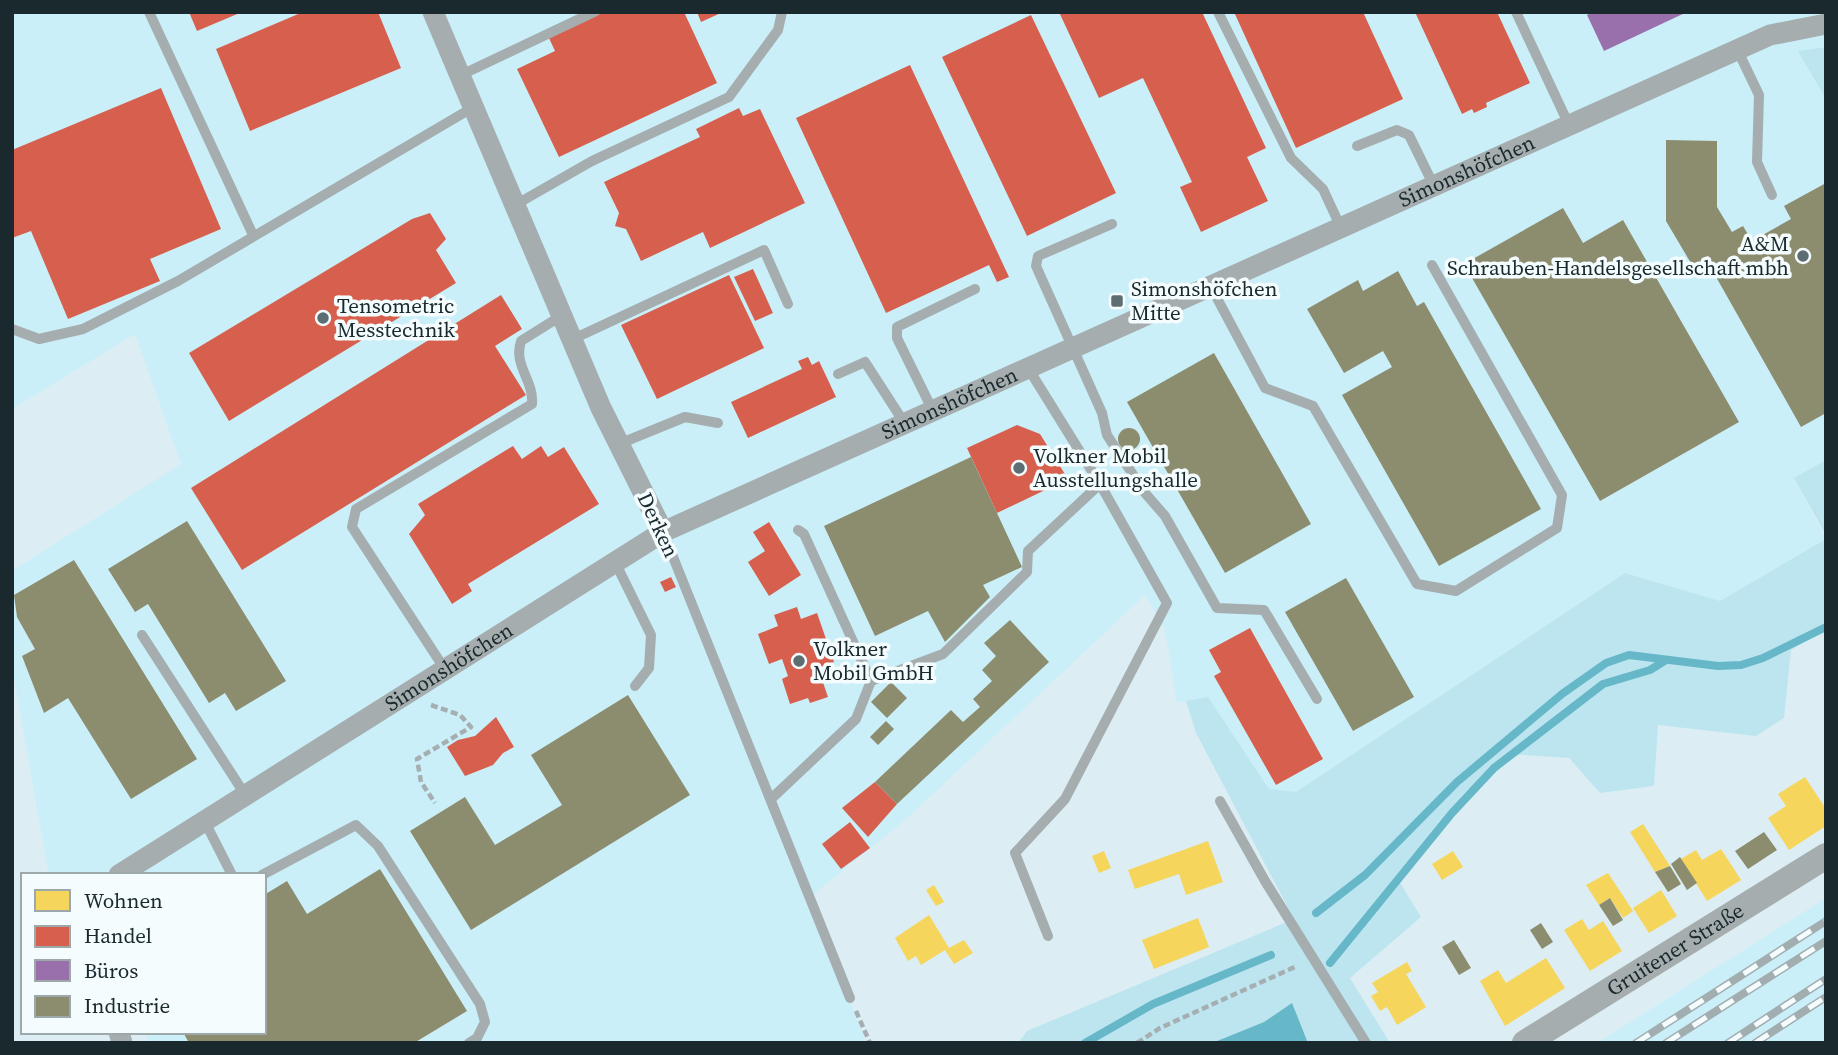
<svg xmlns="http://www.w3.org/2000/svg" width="1838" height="1055" font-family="'Source Serif 4',serif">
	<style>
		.built { fill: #caeff8 }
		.green { fill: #bde5f0 }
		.water { fill: #66b7c8 }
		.homes { fill: #f6d55c }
		.shops { fill: #d6604d }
		.offices { fill: #9970ab }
		.industry { fill: #8c8c6e }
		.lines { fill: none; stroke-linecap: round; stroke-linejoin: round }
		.stream { stroke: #66b7c8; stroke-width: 8 }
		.path { stroke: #a5aeb1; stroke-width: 4.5; stroke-dasharray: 7 3.5; stroke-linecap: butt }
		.service { stroke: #a5adaf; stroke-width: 10 }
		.minor { stroke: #a5adaf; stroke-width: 21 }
		.tertiary { stroke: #a5adaf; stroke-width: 26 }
		.rail-casing { stroke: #a2adb0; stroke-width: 8 }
		.rail { stroke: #f4fcfe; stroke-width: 5; stroke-dasharray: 16; stroke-linecap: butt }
		.poi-dot { fill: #5d6e72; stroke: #f4fcfe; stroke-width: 2.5 }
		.labels { text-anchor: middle; stroke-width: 7; stroke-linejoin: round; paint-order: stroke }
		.street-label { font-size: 21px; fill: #19292d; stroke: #f4fcfe }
		.poi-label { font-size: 21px; fill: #19292d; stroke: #f4fcfe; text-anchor: start }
	</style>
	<rect width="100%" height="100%" fill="#dceef3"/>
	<!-- built -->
	<g class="built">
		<polygon points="12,12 1826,12 1826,47 1799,51 1826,99 1826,460 1794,478 1826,539 1720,601 1625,573 1296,792 1269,789 1208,697 1177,703 1165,629 1145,595 904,821 810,897 866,1043 148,1043 146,1032 264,1032 264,875 53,875 48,871 12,667 12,571 181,464 135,334 12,409"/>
		<polygon points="1826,898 1826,1043 1597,1043"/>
	</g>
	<!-- green -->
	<g class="green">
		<polygon points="1826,47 1826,99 1798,51"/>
		<polygon points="1826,460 1826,535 1794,478"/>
		<polygon points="1826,539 1826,630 1791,650 1784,718 1756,736 1658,725 1654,786 1600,793 1569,758 1510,754 1463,795 1399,881 1421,917 1350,978 1390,1043 1308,1043 1292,1004 1264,1022 1212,1043 1018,1043 1027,1031 1294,919 1196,733 1186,701 1208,697 1269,789 1296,792 1625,573 1720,601"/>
	</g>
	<!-- water -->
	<polygon class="water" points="1292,1003 1308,1043 1212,1043 1264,1022"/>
	<!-- homes -->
	<g class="homes">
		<polygon points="1805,777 1826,809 1826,826 1789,850 1768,818 1786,806 1778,794"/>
		<polygon points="1643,824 1670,866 1655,872 1630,832"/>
		<polygon points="1208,841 1223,882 1186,895 1179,874 1135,889 1128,870"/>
		<polygon points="1721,849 1741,880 1707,901 1681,859 1696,850 1702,860"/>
		<polygon points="1104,851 1111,868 1099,873 1092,856"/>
		<polygon points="1453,851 1463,867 1442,880 1432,864"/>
		<polygon points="1608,873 1633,911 1623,918 1610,898 1599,905 1586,885"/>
		<polygon points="934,885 944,902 936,906 926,890"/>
		<polygon points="1661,890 1677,916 1649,933 1633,908"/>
		<polygon points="929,915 949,948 964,940 973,953 954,964 945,950 921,965 916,956 908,961 895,938"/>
		<polygon points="1198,918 1209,947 1154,969 1142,940"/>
		<polygon points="1582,919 1589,930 1603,921 1622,951 1590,971 1564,930"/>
		<polygon points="1546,958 1565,988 1505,1026 1480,981 1498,970 1506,983"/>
		<polygon points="1407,962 1412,971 1406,974 1426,1007 1397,1025 1387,1007 1380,1011 1371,996 1378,992 1372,983"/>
	</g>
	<!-- shops -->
	<g class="shops">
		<polygon points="189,12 242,12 197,31"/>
		<polygon points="303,12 378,12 401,68 250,131 216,49"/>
		<polygon points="604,12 684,12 717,83 559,157 517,69 555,51 549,38"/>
		<polygon points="697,12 723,12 701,22"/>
		<polygon points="1059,12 1202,12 1266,148 1247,157 1268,201 1201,232 1180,187 1192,182 1143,78 1099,98"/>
		<polygon points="1234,12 1363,12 1403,99 1296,148"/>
		<polygon points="1415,12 1497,12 1530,83 1486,103 1487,107 1474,113 1472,109 1462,114"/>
		<polygon points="1031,15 1116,193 1027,236 942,57"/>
		<polygon points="910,65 1009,277 997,282 989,265 886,313 796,118"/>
		<polygon points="161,88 221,229 150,259 160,281 68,319 31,231 12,238 12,150"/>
		<polygon points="739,108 743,116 760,109 805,203 710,248 703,232 641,261 626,229 615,226 619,213 604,182 700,137 696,129"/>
		<polygon points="430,213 446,239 436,250 456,283 229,421 189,353 412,219"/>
		<polygon points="753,269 773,313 755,321 734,277"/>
		<polygon points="729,275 764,348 657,399 621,325"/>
		<polygon points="501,295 522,329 495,346 526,395 242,570 191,488"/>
		<polygon points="808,357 812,365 819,361 836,397 748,438 731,402 802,369 798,361"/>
		<polygon points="1017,425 1040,434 1068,479 997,513 967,448"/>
		<polygon points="513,446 522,459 541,446 548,457 564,447 599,504 468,584 472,591 452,604 409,534 425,515 418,504"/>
		<polygon points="769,522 801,575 769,596 748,562 765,551 753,532"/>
		<polygon points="671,577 676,587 665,592 660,582"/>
		<polygon points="797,607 801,619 817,613 834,662 818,668 828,697 810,703 808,698 790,704 782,679 788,676 782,659 769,664 758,634 778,626 774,615"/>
		<polygon points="1250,628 1323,759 1276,785 1214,676 1221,672 1209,650"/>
		<polygon points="496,717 514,747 503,753 493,765 465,776 447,747 458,740 475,736"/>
		<polygon points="875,782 897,804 868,837 842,808"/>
		<polygon points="850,822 870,848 841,869 822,844"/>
	</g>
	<!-- offices -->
	<polygon class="offices" points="1592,12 1687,12 1604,51 1587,15"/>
	<!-- industry -->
	<g class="industry">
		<polygon points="1666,140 1717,141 1717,207 1732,232 1743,226 1752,241 1791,219 1784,206 1826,183 1826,413 1801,427 1711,268 1698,275 1666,221"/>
		<polygon points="1563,208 1583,243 1623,220 1739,422 1600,501 1464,264"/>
		<polygon points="1398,271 1417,306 1424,302 1541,509 1439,566 1342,395 1392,367 1383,351 1344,373 1307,309 1358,280 1363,291"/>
		<polygon points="1214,353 1311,524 1225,573 1127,402"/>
		<circle cx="1129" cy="439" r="11"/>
		<polygon points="971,457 1022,567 983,585 990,597 945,642 928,611 875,636 824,526"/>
		<polygon points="187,521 286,681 236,711 225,693 209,703 148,604 135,612 108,569"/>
		<polygon points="74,560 197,759 131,799 68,698 44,713 22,656 35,649 17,617 14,595"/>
		<polygon points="1346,578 1414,697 1353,731 1285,612"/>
		<polygon points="1010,620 1049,662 897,804 875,782 951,710 963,722 980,707 973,699 992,681 982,670 996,656 984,643"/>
		<polygon points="891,682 907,698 887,718 871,702"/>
		<polygon points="628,695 690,795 471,930 410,831 465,797 495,845 562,805 531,755"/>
		<polygon points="886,721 894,729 878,745 870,737"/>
		<polygon points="1764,832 1777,850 1748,869 1735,851"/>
		<polygon points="1680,857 1697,883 1687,890 1671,864"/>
		<polygon points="1670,866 1681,884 1668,892 1655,872"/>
		<polygon points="380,869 467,1011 414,1043 189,1043 183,1032 264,1032 264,895 287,881 307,914"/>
		<polygon points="1610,898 1623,920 1613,926 1599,905"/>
		<polygon points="1541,923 1553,942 1542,949 1530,930"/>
		<polygon points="1454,940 1471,968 1459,975 1442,947"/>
	</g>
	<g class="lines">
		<!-- stream -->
		<g class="stream">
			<polyline points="1316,913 1365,875 1457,782 1562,694 1606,663 1629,655 1718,666 1741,665 1763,658 1826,627"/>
			<polyline points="1330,963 1452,813 1494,768 1603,684 1650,670 1666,660"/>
			<polyline points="1085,1043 1153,1004 1271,955"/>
		</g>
		<!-- path -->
		<g class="path">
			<polyline points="431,705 460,715 471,727 417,759 421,782 435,803"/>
			<polyline points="856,1011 870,1043"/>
			<polyline points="1137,1043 1160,1028 1297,966"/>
		</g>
		<!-- service -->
		<g class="service">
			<polyline points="149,12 253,235"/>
			<polyline points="1218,12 1291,158 1323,189 1341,228"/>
			<polyline points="1516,12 1569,125"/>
			<polyline points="1737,49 1759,95 1757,162 1772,195"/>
			<polyline points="459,76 594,12"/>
			<polyline points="1357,146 1397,130 1409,135 1434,186"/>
			<polyline points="515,205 592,161 729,97 778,30 782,12"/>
			<polyline points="1112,224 1038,256 1036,266 1102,413 1107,435 1145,493 1165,516 1217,608 1264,610 1317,699"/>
			<polyline points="1211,287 1265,388 1313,406 1417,584 1456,591 1557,528 1562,495 1432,265"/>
			<polyline points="12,329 39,339 83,329 178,281 472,108"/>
			<polyline points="571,340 764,250 788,304"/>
			<polyline points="1028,368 1100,484 1167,603 1065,799 1015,853 1048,936"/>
			<polyline points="838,374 865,362 905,424"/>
			<polyline points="933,411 897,338 897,327 975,289"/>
			<polyline points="619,444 685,417 718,423"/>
			<polyline points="663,532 850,998"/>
			<polyline points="615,562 651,635 649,668 635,686"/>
			<polyline points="142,635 244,793"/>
			<path d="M444 668 352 527 356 509 532 404C534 380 513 366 521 341L561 316"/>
			<polyline points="871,681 943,654 1027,572 1028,551 1100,484"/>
			<polyline points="771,799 856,719 871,681 804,534 798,530"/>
			<polyline points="1220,801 1265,881 1366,1043"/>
			<polyline points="204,820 232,875"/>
			<polyline points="262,875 356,825 378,846 480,1004 485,1022 477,1038 469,1043"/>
		</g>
		<!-- minor -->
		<g class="minor">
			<polyline points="433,12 601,408 663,532"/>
			<path id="s1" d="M119 875 663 532 1770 35 1826 24"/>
			<polyline points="119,1032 122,1043"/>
		</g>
		<!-- tertiary -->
		<path class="tertiary" id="s2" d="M1525 1043 1826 856"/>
		<defs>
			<g id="rail">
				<polyline points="1636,1043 1826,921"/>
				<polyline points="1666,1043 1826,941"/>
				<polyline points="1728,1043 1826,979"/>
				<polyline points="1755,1043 1826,997"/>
			</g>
		</defs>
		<!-- rail casing -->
		<use href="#rail" class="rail-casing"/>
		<!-- rail -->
		<use href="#rail" class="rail"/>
	</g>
	<!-- markers -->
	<g class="poi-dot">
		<circle cx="1803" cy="256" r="7"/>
		<rect x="1110" y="294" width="14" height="14" rx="3.5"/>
		<circle cx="323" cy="318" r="7"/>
		<circle cx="1019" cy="468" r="7"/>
		<circle cx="799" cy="661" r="7"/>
	</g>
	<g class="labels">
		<!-- street labels -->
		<g class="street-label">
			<text dy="7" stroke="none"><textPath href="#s1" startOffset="1524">Simonshöfchen</textPath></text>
			<text dy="7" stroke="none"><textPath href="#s1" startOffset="957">Simonshöfchen</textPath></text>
			<text transform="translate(658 525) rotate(65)" y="7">Derken</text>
			<text dy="7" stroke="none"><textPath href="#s1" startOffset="390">Simonshöfchen</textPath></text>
			<text dy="7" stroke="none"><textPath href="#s2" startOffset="177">Gruitener Straße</textPath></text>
		</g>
		<!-- poi labels -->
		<g class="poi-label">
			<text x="1789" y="251" text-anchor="end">A&amp;M<tspan x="1789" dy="24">Schrauben-Handelsgesellschaft mbh</tspan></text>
			<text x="1131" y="296">Simonshöfchen<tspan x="1131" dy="24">Mitte</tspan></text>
			<text x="337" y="313">Tensometric<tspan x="337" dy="24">Messtechnik</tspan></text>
			<text x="1033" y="463">Volkner Mobil<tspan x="1033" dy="24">Ausstellungshalle</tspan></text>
			<text x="813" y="656">Volkner<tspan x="813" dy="24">Mobil GmbH</tspan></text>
		</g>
	</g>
	<!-- border -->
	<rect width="1838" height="1055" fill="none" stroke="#19292d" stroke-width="28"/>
	<!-- legend -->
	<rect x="21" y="873" width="245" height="161" fill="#f4fcfe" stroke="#9ca8aa" stroke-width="2"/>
	<rect x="35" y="890" width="35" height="21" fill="#f6d55c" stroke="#9ca8aa" stroke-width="2"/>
	<text x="84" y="908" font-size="21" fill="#19292d">Wohnen</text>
	<rect x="35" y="926" width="35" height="21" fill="#d6604d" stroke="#9ca8aa" stroke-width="2"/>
	<text x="84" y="943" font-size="21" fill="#19292d">Handel</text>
	<rect x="35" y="960" width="35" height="21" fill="#9970ab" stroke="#9ca8aa" stroke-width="2"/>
	<text x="84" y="978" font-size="21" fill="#19292d">Büros</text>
	<rect x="35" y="996" width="35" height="21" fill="#8c8c6e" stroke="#9ca8aa" stroke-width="2"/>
	<text x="84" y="1013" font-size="21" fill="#19292d">Industrie</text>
</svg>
